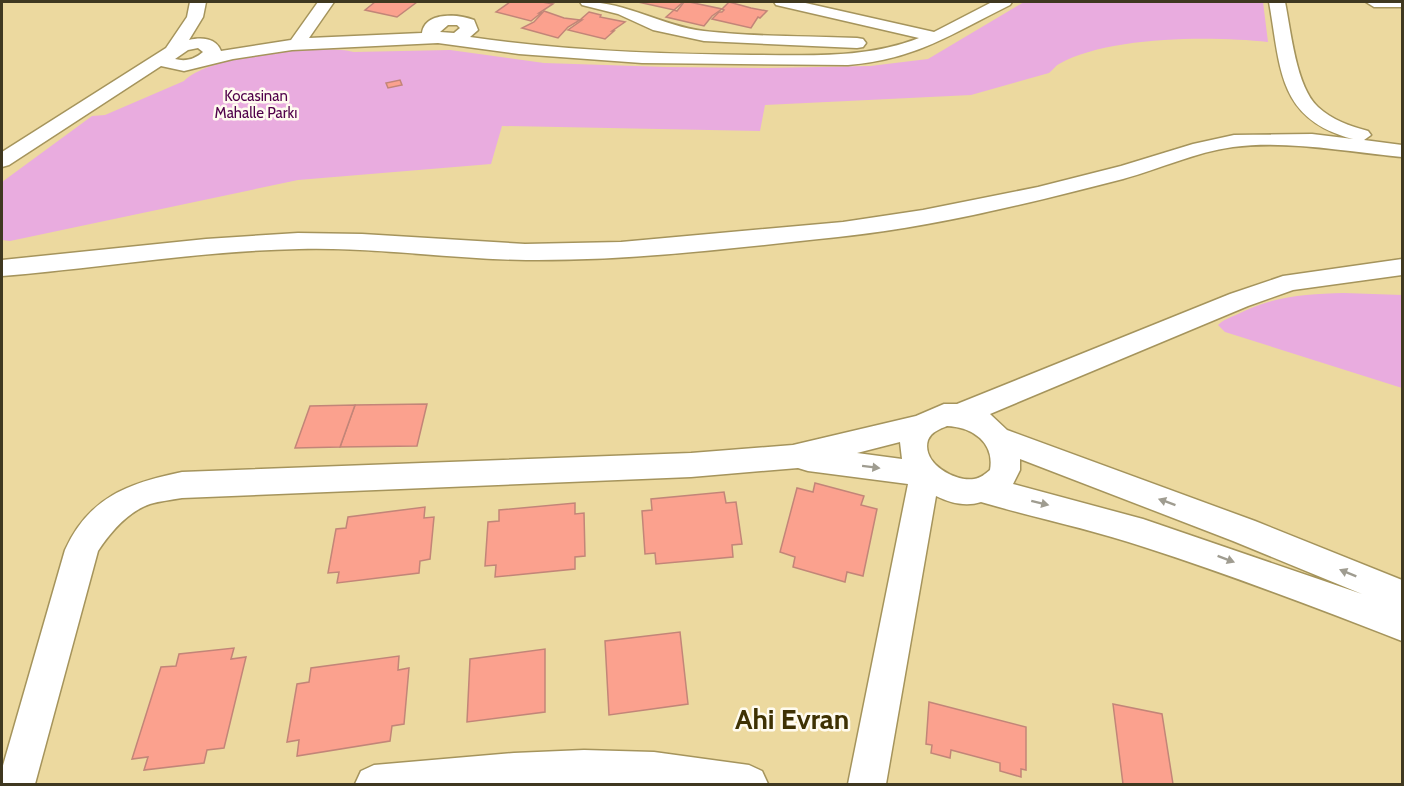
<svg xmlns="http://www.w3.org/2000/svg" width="1404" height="786" font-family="Cabin,sans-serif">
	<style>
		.green { fill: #e9acdf }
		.building { fill: #fba18e; stroke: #c28578; stroke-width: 1.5 }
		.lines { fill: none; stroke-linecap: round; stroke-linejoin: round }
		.minor-casing { stroke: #a5945c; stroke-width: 3 }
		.minor { fill: #fff; fill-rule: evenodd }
		.oneway { fill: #9f9c90 }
		.labels { text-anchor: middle; stroke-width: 5; stroke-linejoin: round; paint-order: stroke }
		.far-park-label { font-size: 15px; fill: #50004a; stroke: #fffbef }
		.near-district-label { font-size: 28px; font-weight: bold; fill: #3e3103; stroke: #fffbef }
	</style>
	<rect width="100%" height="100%" fill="#ecd99f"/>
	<!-- green -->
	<g class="green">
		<path d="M1024 2H1263L1268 42C1211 36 1109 36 1059 64 1055 66 1053 70 1049 73L971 95 765 105 760 131 502 126 491 164 298 180 10 241 2 240V182L92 116 105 115 184 81C206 56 321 43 354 52L450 50 544 63 666 67 767 68 870 66 928 59Z"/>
		<path d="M1344 293 1402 295V388L1225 332 1218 325C1223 320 1231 317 1238 314 1273 296 1306 294 1344 293Z"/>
	</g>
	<!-- building -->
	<g class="building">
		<polygon points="375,2 417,2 397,17 365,10"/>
		<polygon points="510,2 542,2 553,4 539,13 541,13 531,21 496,12"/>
		<polygon points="638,2 681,2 682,3 674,10"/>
		<polygon points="684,2 689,2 722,9 712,16 704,26 666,17 674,10 677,11"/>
		<polygon points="729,2 751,8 767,11 760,18 758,17 751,28 712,19 719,12 722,12 724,10 722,9"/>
		<polygon points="544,11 564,18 580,20 568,27 558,38 522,28 534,22"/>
		<polygon points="589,12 601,15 600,17 625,22 612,31 614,31 605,39 568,30 582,20 580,20"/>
		<polygon points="400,80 402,85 388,88 386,83"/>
		<polygon points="427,404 417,446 340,447 355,405"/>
		<polygon points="355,405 340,447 295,448 310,406"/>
		<polygon points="815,483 864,496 861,505 877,509 863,576 847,572 845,582 793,567 795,557 780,552 797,488 813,492"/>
		<polygon points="724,492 726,503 736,502 742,544 732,545 733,557 656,564 655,553 645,554 642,511 652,510 651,499"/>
		<polygon points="575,503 575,514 584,513 585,556 575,557 575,569 495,577 496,565 485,566 488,522 499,521 499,510"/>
		<polygon points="425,507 424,518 434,517 430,559 420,561 419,573 337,583 339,572 328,573 336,529 346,528 348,517"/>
		<polygon points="680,632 688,704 609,715 605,641"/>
		<polygon points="234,648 231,659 246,657 224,748 207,750 204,763 144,770 148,757 132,759 161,667 176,666 179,654"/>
		<polygon points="545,649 545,712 467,722 470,659"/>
		<polygon points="399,656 398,670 409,668 404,724 392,726 390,741 297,756 299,740 287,742 297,684 309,682 311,668"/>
		<polygon points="929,702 1026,727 1026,770 1021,769 1021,777 1000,771 1000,763 951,750 950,758 931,753 932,745 926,744"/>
		<polygon points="1113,704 1162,714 1173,784 1123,784"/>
	</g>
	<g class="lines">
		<defs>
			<g id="minor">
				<path d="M190 2H206L203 17 189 40C202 37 216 38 221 51L291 40 318 2H334L309 38 422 33C425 11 459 14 474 20L478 30 470 37C563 51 658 54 752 55 808 55 866 59 919 38L776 5 774 2H801L934 32 992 2H1012L1010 5C951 34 917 59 848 65L642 63 519 54 438 43 292 50 233 59 184 71 161 66 9 165 2 167V152L166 48 187 17ZM448 25H457L460 28 454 33 440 32ZM198 48 203 52C195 59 186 62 175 59L188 50Z"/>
				<path d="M580 2C624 0 661 26 704 31 754 37 807 36 857 38L863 39 866 43 863 47 857 48 704 41 653 30 618 14 582 5Z"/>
				<path d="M1269 2H1285C1291 31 1296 87 1318 107 1332 120 1350 126 1368 131L1371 135 1364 140 1402 145V157C1346 152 1289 140 1233 147 1195 152 1160 169 1123 179 1030 203 934 227 838 237 735 248 630 261 526 260 450 259 375 247 299 249 199 251 101 268 2 276V260L206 239 298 233 362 234 525 244 621 242 843 222 923 210 1038 187 1121 166 1193 144 1234 135 1312 134 1353 139C1277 119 1281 68 1269 2Z"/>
				<polygon points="1366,2 1402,2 1402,7 1374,7"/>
				<path d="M1402 259V275L1293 290 1248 306 990 414 1007 430 1255 521 1402 580V641C1317 608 1231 575 1144 547 1091 529 1035 518 981 502 966 507 950 503 936 496L886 784H848L908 484 808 471 798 468 691 477 182 498C171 500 160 501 150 504 127 512 110 533 98 551L35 784H2V769L65 550C89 497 129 483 182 472L691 453 793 445 916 416 944 404H957L1230 294 1283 276ZM947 426C972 427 995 442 990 470 985 474 981 478 974 479 955 482 921 463 928 440 931 432 940 429 947 426ZM900 442 902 459 857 453ZM1020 459 1233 541 1362 594 1143 519 1013 484 1020 470Z"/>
				<polygon points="584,750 654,752 749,765 762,771 768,784 355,784 361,771 374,765 514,753"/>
			</g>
		</defs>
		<!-- minor casing -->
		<use href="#minor" class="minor-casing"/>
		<!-- minor -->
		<use href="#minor" class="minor"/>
	</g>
	<!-- one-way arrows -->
	<defs><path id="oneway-solid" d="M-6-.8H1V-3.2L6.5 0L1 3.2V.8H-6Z" transform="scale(1.5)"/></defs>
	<g class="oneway">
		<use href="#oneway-solid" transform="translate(871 467) rotate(7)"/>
		<use href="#oneway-solid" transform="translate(1167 502) rotate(-160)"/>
		<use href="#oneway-solid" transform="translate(1040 503) rotate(14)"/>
		<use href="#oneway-solid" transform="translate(1226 559) rotate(21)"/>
		<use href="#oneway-solid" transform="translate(1348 573) rotate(-158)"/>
	</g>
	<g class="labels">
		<!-- far-park labels -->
		<g class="far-park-label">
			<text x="256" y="101">Kocasinan<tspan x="256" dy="17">Mahalle Parkı</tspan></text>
		</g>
		<!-- near-district labels -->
		<g class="near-district-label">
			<text x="792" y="729">Ahi Evran</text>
		</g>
	</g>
	<!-- border -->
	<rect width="1404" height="786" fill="none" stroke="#3f3820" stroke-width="6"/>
</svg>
